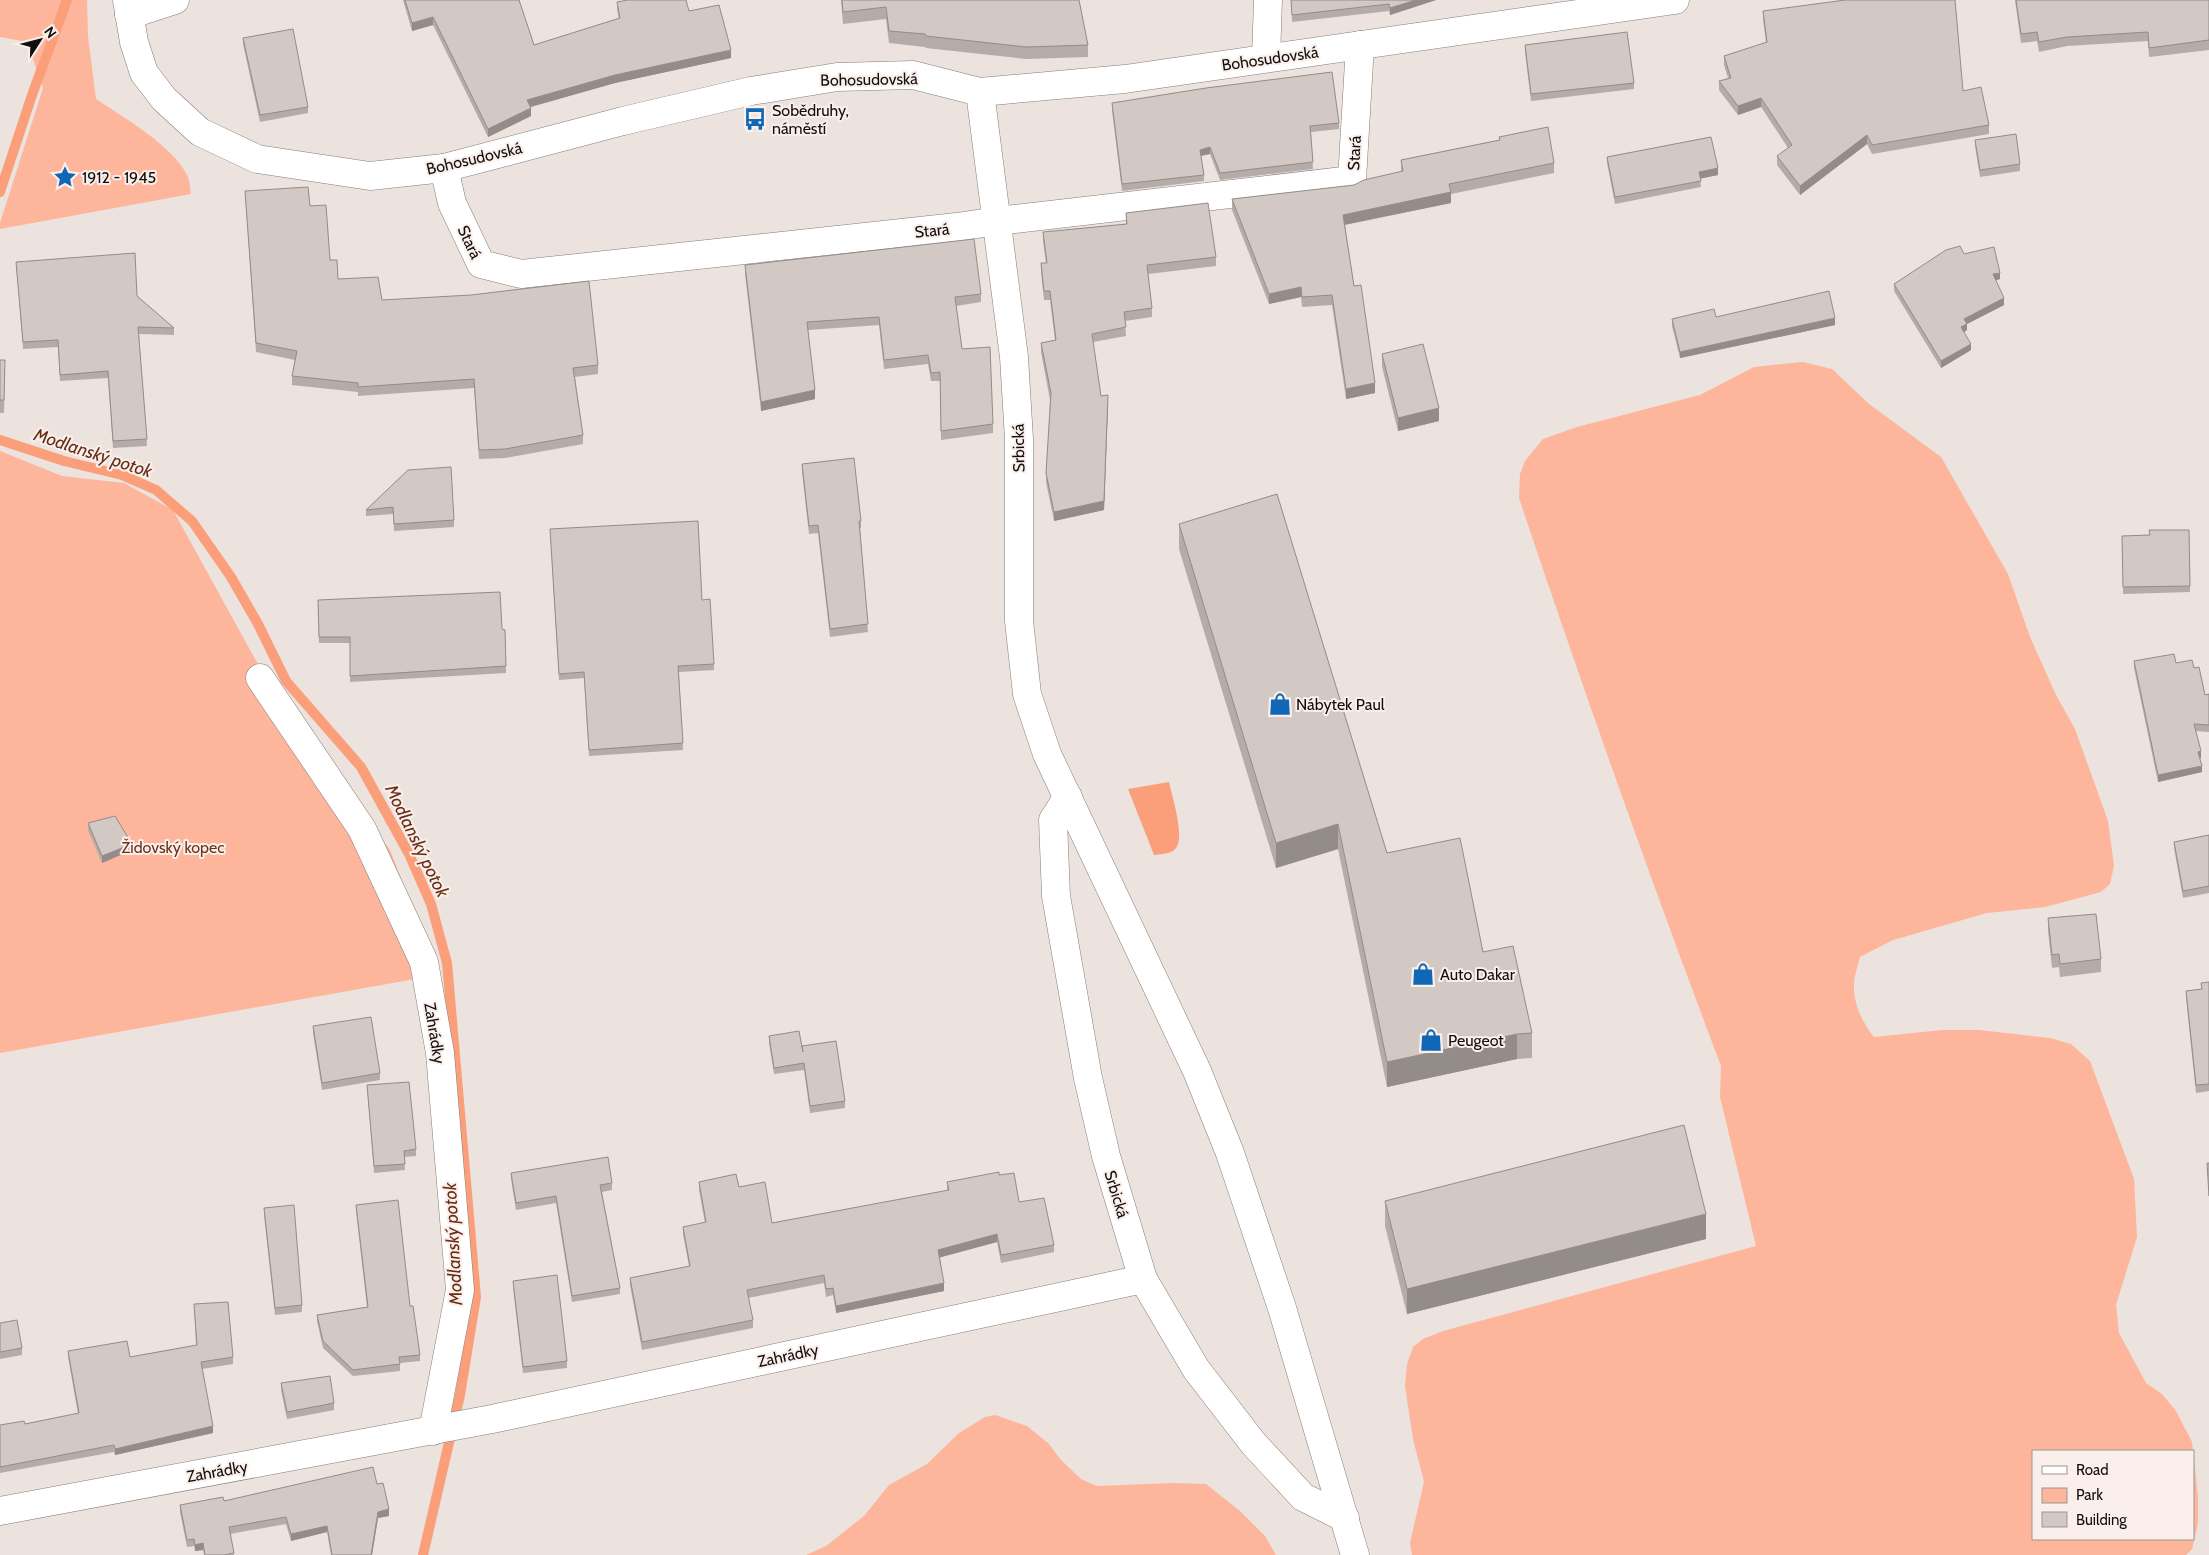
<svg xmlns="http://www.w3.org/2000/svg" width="2209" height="1555" font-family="Cabin,sans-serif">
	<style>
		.green { fill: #fdb69b; fill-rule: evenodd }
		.water { fill: #fb9f7b }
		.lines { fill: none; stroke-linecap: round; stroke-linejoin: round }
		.stream { stroke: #fb9f7b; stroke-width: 10 }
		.street-casing { stroke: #867d79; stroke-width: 29 }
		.secondary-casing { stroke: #867d79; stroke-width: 29 }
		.street { stroke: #fff; stroke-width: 28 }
		.secondary { stroke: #fff; stroke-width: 28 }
		.wall { fill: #b5aca9 }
		.shaded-wall { fill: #938c89 }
		.building { fill: #d2c8c4; stroke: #938c89 }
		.labels { text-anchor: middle; stroke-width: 4; stroke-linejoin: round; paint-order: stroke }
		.street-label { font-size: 16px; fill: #120e0d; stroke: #faefeb }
		.poi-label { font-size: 16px; fill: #120e0d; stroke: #faefeb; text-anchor: start }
		.park-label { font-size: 16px; fill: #6b3119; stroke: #faefeb }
		.water-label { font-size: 18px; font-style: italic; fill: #672d15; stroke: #faefeb }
	</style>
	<rect width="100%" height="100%" fill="#ece2de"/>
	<!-- green -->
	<g class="green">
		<path d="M0 0H87L88 36 96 99C123 117 173 146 187 175 190 181 190 189 191 194L0 229V223L43 88 27 42 0 37Z"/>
		<path d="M1803 362 1832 369 1869 404 1941 457 2008 574 2030 637 2056 695 2075 729 2108 821 2114 866 2110 884 2101 892 2045 907 1987 913 1893 940 1860 957C1858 966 1854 976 1854 985 1853 1003 1863 1024 1874 1037L1942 1030H1979L2050 1038 2071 1044 2090 1061 2134 1179 2137 1237 2116 1305 2119 1333 2146 1383 2162 1394 2176 1411 2192 1442 2198 1497V1524L2192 1549 2186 1555H1412L1410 1543 1424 1482 1413 1439 1405 1386 1407 1364 1413 1347 1423 1339 1443 1331 1756 1246 1720 1097 1721 1066C1650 878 1583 689 1519 498L1520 474 1525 461 1543 439 1577 427 1700 395 1754 367ZM2033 1451H2193V1539H2033Z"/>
		<polygon points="0,451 62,476 124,483 173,510 271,688 390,850 425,941 432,976 0,1053"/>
		<polygon points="995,1415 1027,1426 1048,1443 1061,1460 1081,1479 1097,1486 1172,1483 1206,1484 1240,1511 1265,1536 1276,1555 806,1555 826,1546 864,1516 889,1485 927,1464 959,1433 985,1417"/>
	</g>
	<!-- water -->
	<path class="water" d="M1169 782C1172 796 1185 837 1176 848 1172 854 1161 854 1154 855L1128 789Z"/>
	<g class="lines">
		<!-- stream -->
		<g class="stream">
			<polyline points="0,192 32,95 67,0"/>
			<polyline points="0,440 64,461 122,475 156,490 192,521 231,577 258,624 286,681 361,767 409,854 431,904 447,963 476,1297 460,1395 423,1555"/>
		</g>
		<defs>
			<g id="street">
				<polyline points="129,15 175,0"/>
				<polyline points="1266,58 1268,0"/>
				<polyline points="444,168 452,203 481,264 521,274 957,227 997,221 1352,180 1360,45"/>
				<polyline points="260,678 362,829 424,962 440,1053 460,1290 433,1431"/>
				<polyline points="1068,797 1053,820 1056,896 1088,1078 1106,1156 1143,1279 1196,1369 1253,1443 1303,1497 1345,1518"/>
				<polyline points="0,1511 492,1419 1143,1279"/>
			</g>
			<g id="secondary">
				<polyline points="127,0 134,42 144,73 164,99 200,132 257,159 370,176 444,168 623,121 751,91 837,77 913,75 980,92 1125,79 1675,0"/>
				<polyline points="980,92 1014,357 1019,439 1019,621 1027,694 1047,754 1197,1071 1230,1153 1282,1308 1355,1555"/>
			</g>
		</defs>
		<!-- street casing -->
		<use href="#street" class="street-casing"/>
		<!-- secondary casing -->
		<use href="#secondary" class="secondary-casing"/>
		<!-- street -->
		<use href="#street" class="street"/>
		<!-- secondary -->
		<use href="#secondary" class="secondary"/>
	</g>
	<!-- wall -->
	<g class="wall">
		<polygon points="403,0 519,0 534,45 619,19 617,10 617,2 689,11 731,58 615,83 530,107 531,116 488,137 433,25 412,31"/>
		<polygon points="841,0 1079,0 1088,45 1088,57 1026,59 926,48 925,47 889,43 886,19 843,24"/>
		<polygon points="1291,0 1436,0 1390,15 1389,11 1292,22"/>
		<polygon points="2015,0 2209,0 2209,50 2149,57 2148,41 2067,46 2039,52 2037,41 2021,43"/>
		<polygon points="1763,11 1963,91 1989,125 1989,134 1872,154 1867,144 1800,195 1777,165 1777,156 1788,148 1761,107 1738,115 1719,90 1719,81 1728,78 1724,65 1724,56 1766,43 1763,19"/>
		<polygon points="243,38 308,107 308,113 260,122 243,44"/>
		<polygon points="1525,45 1634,83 1634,89 1531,101 1525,52"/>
		<polygon points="1112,103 1339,123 1339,129 1311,132 1313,169 1220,180 1210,154 1201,156 1204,175 1204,181 1122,191 1112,110"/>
		<polygon points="1499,137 1554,163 1554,173 1451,194 1451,203 1345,225 1354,286 1375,393 1346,399 1332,305 1302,307 1301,297 1269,304 1232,210 1232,199 1354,185 1401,172 1401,160 1499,140"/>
		<polygon points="1975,140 2020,164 2020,171 1980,177 1975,146"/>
		<polygon points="1607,157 1718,175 1700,178 1701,187 1615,204 1607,163"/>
		<polygon points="245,191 310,206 330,260 338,279 382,300 598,365 598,374 575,377 583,435 583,444 505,458 479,459 474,388 358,396 358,392 292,385 292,376 295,360 256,352"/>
		<polygon points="1126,213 1216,257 1216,266 1148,274 1152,308 1152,317 1125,321 1126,336 1093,342 1101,396 1108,404 1104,510 1054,521 1046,482 1050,400 1041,352 1041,343 1055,340 1050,300 1044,300 1041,272 1041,263 1046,263 1043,241 1043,232 1126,224"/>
		<polygon points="1964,254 2000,279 1996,280 2004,305 1967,324 1967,330 1964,332 1971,350 1941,368 1894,291 1894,284"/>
		<polygon points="16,262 137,296 174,328 174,335 139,334 147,446 113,448 108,378 60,381 58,347 23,349"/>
		<polygon points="745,265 981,294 981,302 956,306 962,349 993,424 993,433 941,440 940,381 931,381 928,364 884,369 879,325 808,330 815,399 761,411 745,274"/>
		<polygon points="1716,317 1835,325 1680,358 1672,326 1672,319"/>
		<polygon points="1382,354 1439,421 1398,431 1382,367"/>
		<polygon points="0,360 5,373 4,413 0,413"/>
		<polygon points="802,464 861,521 861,528 860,528 868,632 830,637 818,533 809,534 802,472"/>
		<polygon points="408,470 454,520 454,527 394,531 393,514 366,516 366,510"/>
		<polygon points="1179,524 1387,853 1483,952 1532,1033 1532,1058 1517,1059 1387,1087 1338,849 1276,868 1179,549"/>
		<polygon points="550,529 702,600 714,664 714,670 679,672 683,750 589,756 584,678 559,680"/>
		<polygon points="2189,530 2190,592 2123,594 2122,536 2149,535"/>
		<polygon points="318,600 505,630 506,673 350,682 350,643 319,643"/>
		<polygon points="2134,661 2176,663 2194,668 2205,695 2209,694 2209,732 2195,731 2201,758 2199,758 2202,772 2158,782 2134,668"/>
		<polygon points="88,823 132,850 102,863 88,830"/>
		<polygon points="2209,835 2209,893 2183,898 2174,848 2174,842"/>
		<polygon points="2048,918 2101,959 2101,972 2060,977 2059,967 2052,968 2048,931"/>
		<polygon points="2209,982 2209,1091 2196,1093 2186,998 2186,991 2201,989"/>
		<polygon points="313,1026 380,1073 380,1080 322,1090 313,1033"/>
		<polygon points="769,1036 802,1047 845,1101 845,1108 810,1113 804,1070 774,1074 769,1043"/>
		<polygon points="367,1085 416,1149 416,1156 404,1157 405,1170 374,1173"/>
		<polygon points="511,1173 612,1183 612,1190 602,1192 620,1288 620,1294 572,1302 556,1203 516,1210 511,1179"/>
		<polygon points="999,1175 1019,1202 1054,1245 1054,1252 1001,1263 997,1242 940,1257 944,1291 836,1313 833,1295 826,1297 824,1283 748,1298 753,1320 753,1328 642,1350 630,1285 630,1278 689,1266 683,1234 683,1227 705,1223 699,1190 699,1182 739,1187 772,1223 947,1191 947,1182"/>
		<polygon points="1385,1201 1706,1239 1407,1314 1385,1226"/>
		<polygon points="356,1205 410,1306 420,1355 420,1361 400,1363 400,1371 353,1376 323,1348 317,1321 317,1315 367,1307 356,1211"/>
		<polygon points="264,1208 302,1305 302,1312 275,1315 264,1215"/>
		<polygon points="513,1281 567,1361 567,1368 523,1373 513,1287"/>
		<polygon points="194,1304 233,1357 233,1364 202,1369 213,1433 115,1455 114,1452 0,1473 0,1425 25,1424 78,1414 68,1357 68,1351 130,1357 196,1345"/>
		<polygon points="0,1323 22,1348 22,1355 0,1359"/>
		<polygon points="281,1383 334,1403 334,1410 287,1419 281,1390"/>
		<polygon points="377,1484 389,1516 378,1518 372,1555 331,1555 327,1532 291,1541 286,1524 230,1534 234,1555 204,1555 203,1550 195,1551 194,1546 187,1547 180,1512 180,1505"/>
	</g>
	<!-- shaded-wall -->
	<g class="shaded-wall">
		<polygon points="1416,0 1436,0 1390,15 1390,8"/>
		<polygon points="433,17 433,25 412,31 412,23"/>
		<polygon points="731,50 731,58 615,83 527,108 527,100 615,75"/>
		<polygon points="1761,98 1761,107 1738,115 1738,106"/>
		<polygon points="531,108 531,116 488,137 488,129"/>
		<polygon points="1867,135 1867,144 1800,195 1800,186"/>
		<polygon points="1210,147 1210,154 1200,156 1200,150"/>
		<polygon points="1718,168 1718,175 1699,179 1699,172"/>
		<polygon points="1451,192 1451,203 1343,225 1343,215"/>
		<polygon points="2000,273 2000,279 1993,281 1993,274"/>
		<polygon points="1301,287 1301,297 1269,304 1269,294"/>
		<polygon points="2004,298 2004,305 1967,324 1967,330 1961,334 1961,327 1964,319"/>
		<polygon points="1835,318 1835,325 1680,358 1680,352"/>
		<polygon points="1971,344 1971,350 1941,368 1941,361"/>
		<polygon points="1375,383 1375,393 1346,399 1346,389"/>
		<polygon points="815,390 815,399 761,411 761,402"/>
		<polygon points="1108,404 1104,510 1054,521 1054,512"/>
		<polygon points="1439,408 1439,421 1398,431 1398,418"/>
		<polygon points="2201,751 2201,758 2198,759 2198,752"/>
		<polygon points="2202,766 2202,772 2158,782 2158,775"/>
		<polygon points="1338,824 1338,849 1276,868 1276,843"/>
		<polygon points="132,844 132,850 102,863 102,856"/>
		<polygon points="1517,1034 1517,1059 1387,1087 1387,1062"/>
		<polygon points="1706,1214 1706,1239 1407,1314 1407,1289"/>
		<polygon points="997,1234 997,1242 938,1258 938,1250"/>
		<polygon points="944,1283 944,1291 836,1313 836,1306"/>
		<polygon points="213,1426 213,1433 115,1455 115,1449"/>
		<polygon points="389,1509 389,1516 378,1518 372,1555 371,1555 378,1512"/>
		<polygon points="327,1526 327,1532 291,1541 291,1534"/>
		<polygon points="203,1543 203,1550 195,1551 195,1545"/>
	</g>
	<!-- building -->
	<g class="building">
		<polygon points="405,0 519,0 534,45 620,18 617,2 628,0 686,0 689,11 719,5 731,50 615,75 527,100 531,108 488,129 433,17 412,23"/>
		<polygon points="842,0 1079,0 1088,45 1026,47 926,36 925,34 889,31 886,7 843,12"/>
		<polygon points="1291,0 1416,0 1390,8 1389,4 1292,15"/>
		<polygon points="1845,0 1955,0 1963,91 1981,87 1989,125 1872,145 1867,135 1800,186 1777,156 1792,145 1761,98 1738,106 1719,81 1731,78 1724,56 1767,42 1763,11"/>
		<polygon points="2016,0 2209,0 2209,40 2149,48 2148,32 2067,37 2039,42 2037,32 2021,34"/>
		<polygon points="293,29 308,107 260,115 243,38"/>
		<polygon points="1627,32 1634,83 1531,94 1525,45"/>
		<polygon points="1332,72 1339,123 1310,126 1313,162 1220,173 1210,147 1200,150 1204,175 1122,184 1112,103 1206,88"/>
		<polygon points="1548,127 1554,163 1449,184 1451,192 1343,215 1354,286 1361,285 1375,383 1346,389 1332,295 1302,297 1301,287 1269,294 1232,199 1354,185 1364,180 1403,171 1401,160 1500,140 1499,137"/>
		<polygon points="2016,134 2020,164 1980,170 1975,140"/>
		<polygon points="1711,137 1718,168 1699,172 1701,181 1615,197 1607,157"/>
		<polygon points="308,187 310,206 326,205 330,260 337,260 338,279 378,277 382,300 471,295 589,281 598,365 573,368 583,435 505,449 479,450 474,379 358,387 358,383 292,376 297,351 256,343 245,191"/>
		<polygon points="1208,203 1216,257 1147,265 1152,308 1124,312 1126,327 1092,334 1101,396 1108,395 1104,501 1054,512 1046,473 1051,393 1041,343 1056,340 1050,291 1044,291 1041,263 1047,263 1043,232 1127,224 1126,213"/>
		<polygon points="974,239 981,294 955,297 962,349 990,347 993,424 941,431 940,372 931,373 928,355 884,360 879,317 807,322 815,390 761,402 745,265"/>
		<polygon points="1960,246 1964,254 1994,247 2000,273 1993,274 2004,298 1964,319 1967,324 1961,327 1971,344 1941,361 1894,284 1946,250"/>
		<polygon points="135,253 137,296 174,328 138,327 147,439 113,441 108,371 60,375 58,340 23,342 16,262"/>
		<polygon points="1829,291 1835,318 1680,352 1672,319 1714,309 1716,317"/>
		<polygon points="1423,344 1439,408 1398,418 1382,354"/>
		<polygon points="0,360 5,360 4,400 0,400"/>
		<polygon points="854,458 861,521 859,521 868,624 830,629 818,525 809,526 802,464"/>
		<polygon points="451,467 454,520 394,524 393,507 366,510 408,470"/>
		<polygon points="1277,494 1387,853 1460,838 1483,952 1513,946 1532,1033 1517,1034 1387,1062 1338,824 1276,843 1179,524"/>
		<polygon points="698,521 702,600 710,599 714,664 678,666 683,743 589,750 584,672 559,674 550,529"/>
		<polygon points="2149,530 2189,530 2190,586 2123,587 2122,536 2150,535"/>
		<polygon points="500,592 502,629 505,630 506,666 350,676 350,637 319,637 318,600"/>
		<polygon points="2174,654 2176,663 2192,660 2194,668 2199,667 2205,695 2209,694 2209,725 2194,724 2201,751 2198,752 2202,766 2158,775 2134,661"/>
		<polygon points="115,816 132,844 102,856 88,823"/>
		<polygon points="2209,835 2209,886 2183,891 2174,842"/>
		<polygon points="2096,914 2101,959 2060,964 2059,954 2052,955 2048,918"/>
		<polygon points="2209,982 2209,1084 2196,1085 2186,991 2202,989 2201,983"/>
		<polygon points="371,1017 380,1073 322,1083 313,1026"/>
		<polygon points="799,1031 803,1052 802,1046 836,1041 845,1101 810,1106 804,1063 774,1068 769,1036"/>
		<polygon points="409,1082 416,1149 404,1151 405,1164 374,1166 367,1085"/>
		<polygon points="1684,1125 1706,1214 1407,1289 1385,1201"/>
		<polygon points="608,1157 612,1183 600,1185 620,1288 572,1296 556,1196 516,1203 511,1173"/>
		<polygon points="2207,1163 2209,1163 2209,1196"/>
		<polygon points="999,1172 999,1175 1014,1173 1019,1202 1044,1198 1054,1245 1001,1255 997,1234 938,1250 944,1283 836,1306 833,1288 826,1289 824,1275 747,1290 753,1320 642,1342 630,1278 690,1266 683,1227 706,1222 699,1182 736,1174 739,1187 765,1182 772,1223 949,1190 947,1182"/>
		<polygon points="398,1200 410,1306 413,1306 420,1355 399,1357 400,1364 353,1370 323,1341 317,1315 368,1307 356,1205"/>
		<polygon points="294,1205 302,1305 275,1308 264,1208"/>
		<polygon points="557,1275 567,1361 523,1367 513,1281"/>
		<polygon points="228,1302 233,1357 201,1362 213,1426 115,1449 114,1445 0,1467 0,1425 24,1421 25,1424 79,1413 68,1351 127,1341 130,1357 197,1345 194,1304"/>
		<polygon points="17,1320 22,1348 0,1352 0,1323"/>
		<polygon points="330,1376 334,1403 287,1412 281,1383"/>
		<polygon points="373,1467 377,1484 383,1483 389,1509 378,1512 371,1555 332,1555 327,1526 291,1534 286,1517 229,1527 234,1553 224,1555 205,1555 203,1543 195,1545 194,1539 187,1540 180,1505 223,1497 224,1501"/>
	</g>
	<!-- icons -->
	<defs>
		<symbol id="bus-bare" viewBox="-9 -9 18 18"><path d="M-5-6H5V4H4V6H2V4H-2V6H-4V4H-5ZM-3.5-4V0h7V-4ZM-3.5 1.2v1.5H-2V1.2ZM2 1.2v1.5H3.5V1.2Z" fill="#1067b5" stroke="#faefeb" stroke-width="2.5" paint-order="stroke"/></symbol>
		<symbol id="sight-bare" viewBox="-9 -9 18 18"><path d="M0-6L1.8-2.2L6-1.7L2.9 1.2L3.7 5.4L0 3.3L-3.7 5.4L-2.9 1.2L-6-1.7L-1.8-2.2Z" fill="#1067b5" stroke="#faefeb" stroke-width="2.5" paint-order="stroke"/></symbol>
		<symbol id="shop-bare" viewBox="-9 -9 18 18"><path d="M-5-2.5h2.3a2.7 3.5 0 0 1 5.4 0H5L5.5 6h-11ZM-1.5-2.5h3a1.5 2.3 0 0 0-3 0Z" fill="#1067b5" stroke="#faefeb" stroke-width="2.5" paint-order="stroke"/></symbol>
	</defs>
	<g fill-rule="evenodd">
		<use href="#bus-bare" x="739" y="103" width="32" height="32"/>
		<use href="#sight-bare" x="49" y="161" width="32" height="32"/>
		<use href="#shop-bare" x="1264" y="688" width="32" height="32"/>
		<use href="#shop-bare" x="1407" y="958" width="32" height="32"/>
		<use href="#shop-bare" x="1415" y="1024" width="32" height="32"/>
	</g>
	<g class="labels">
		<!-- street labels -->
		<g class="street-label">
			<text transform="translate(1270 58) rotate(-8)" y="6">Bohosudovská</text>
			<text transform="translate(869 79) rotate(-1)" y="6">Bohosudovská</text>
			<text transform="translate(1354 153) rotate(-87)" y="6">Stará</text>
			<text transform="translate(474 158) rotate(-13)" y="6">Bohosudovská</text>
			<text transform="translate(932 230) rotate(-6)" y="6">Stará</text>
			<text transform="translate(470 242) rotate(65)" y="6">Stará</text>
			<text transform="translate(1018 448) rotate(-91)" y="6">Srbická</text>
			<text transform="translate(435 1033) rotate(81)" y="6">Zahrádky</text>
			<text transform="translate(1117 1194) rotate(73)" y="6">Srbická</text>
			<text transform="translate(788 1355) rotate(-12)" y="6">Zahrádky</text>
			<text transform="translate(217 1471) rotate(-10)" y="6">Zahrádky</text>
		</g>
		<!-- poi labels -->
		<g class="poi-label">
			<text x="772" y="116">Sobědruhy,<tspan x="772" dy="18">náměstí</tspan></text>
			<text x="82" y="183">1912 - 1945</text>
			<text x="1296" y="710">Nábytek Paul</text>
			<text x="1440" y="980">Auto Dakar</text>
			<text x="1448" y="1046">Peugeot</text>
		</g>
		<!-- park labels -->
		<g class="park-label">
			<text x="173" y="853">Židovský kopec</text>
		</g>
		<!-- water labels -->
		<g class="water-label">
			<text transform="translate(93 453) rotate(18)" y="6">Modlanský potok</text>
			<text transform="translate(417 841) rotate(64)" y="6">Modlanský potok</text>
			<text transform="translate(453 1244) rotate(-93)" y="6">Modlanský potok</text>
		</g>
	</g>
	<!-- legend -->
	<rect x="2032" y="1450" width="162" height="90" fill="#faefeb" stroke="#9d9592"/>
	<rect x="2042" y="1466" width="25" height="8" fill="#ffffff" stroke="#9d9592"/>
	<text x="2076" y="1475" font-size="15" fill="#120e0d">Road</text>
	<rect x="2042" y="1488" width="25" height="15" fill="#fdb69b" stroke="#9d9592"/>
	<text x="2076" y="1500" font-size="15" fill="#120e0d">Park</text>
	<rect x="2042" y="1512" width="25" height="15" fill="#d2c8c4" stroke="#9d9592"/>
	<text x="2076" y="1525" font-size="15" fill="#120e0d">Building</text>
	<!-- north arrow -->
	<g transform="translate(40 40) rotate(54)" stroke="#faefeb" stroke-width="4" paint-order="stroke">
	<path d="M0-4L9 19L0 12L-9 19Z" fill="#120e0d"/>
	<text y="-8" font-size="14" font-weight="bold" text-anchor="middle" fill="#120e0d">N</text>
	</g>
</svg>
